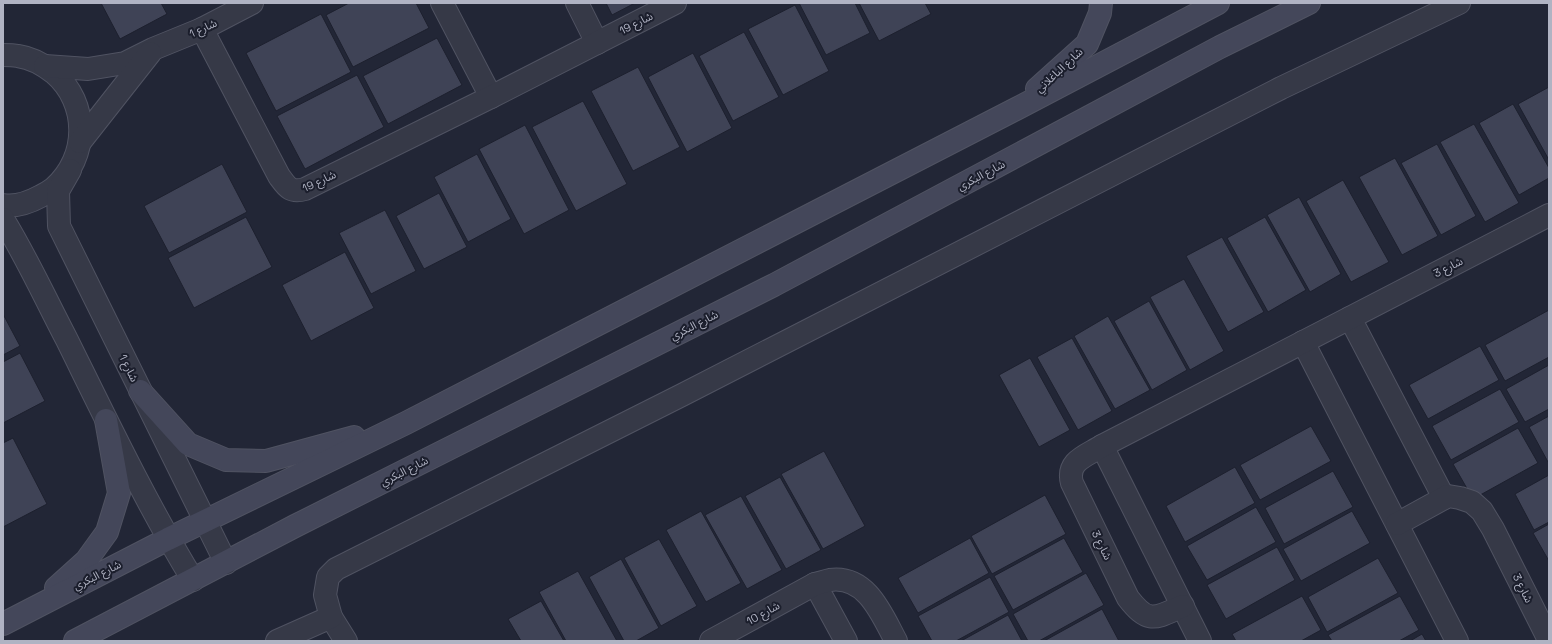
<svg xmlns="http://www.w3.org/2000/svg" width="1552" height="644" font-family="'Space Grotesk','Noto Sans Arabic',sans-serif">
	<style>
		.building { fill: #3f4356; stroke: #1d202e }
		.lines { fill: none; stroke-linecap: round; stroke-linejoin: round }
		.minor-casing { stroke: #505362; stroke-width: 24 }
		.secondary-casing { stroke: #505362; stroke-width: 24 }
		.minor { stroke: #363947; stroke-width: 22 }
		.secondary { stroke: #44475a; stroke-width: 22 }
		.labels { text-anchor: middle; stroke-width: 4; stroke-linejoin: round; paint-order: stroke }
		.street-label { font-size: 11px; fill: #b0b3c3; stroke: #1b1e2c }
	</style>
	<rect width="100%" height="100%" fill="#222636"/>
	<!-- building -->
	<g class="building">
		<polygon points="101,3 161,3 167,14 120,39"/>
		<polygon points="349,3 416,3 429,28 353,67 326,15"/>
		<polygon points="606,3 635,3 612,15"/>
		<polygon points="799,3 855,3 870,33 826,55"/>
		<polygon points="859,3 925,3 931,14 879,41"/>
		<polygon points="795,5 829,71 783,95 748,29"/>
		<polygon points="321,14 351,72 276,111 246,53"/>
		<polygon points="744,32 779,97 733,121 699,56"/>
		<polygon points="437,38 462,85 388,124 363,76"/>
		<polygon points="693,53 732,128 687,152 648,77"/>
		<polygon points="638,67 680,147 633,171 591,91"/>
		<polygon points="357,75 384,127 305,169 277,116"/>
		<polygon points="1549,87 1549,160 1518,104"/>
		<polygon points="583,101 627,184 576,211 532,127"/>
		<polygon points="1513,104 1549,168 1549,178 1519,195 1479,123"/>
		<polygon points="1474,124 1519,203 1485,222 1440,142"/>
		<polygon points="525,125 569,210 524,234 479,149"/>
		<polygon points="1437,144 1476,216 1441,235 1401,163"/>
		<polygon points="477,154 511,219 468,242 434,177"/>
		<polygon points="1395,158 1438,236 1402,255 1359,177"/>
		<polygon points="222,164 247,212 169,253 144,206"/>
		<polygon points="1343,180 1389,262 1351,282 1306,201"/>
		<polygon points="439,193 467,247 424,269 396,216"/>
		<polygon points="1299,197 1341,274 1310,292 1267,215"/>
		<polygon points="385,210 416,271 371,294 339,233"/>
		<polygon points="246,217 272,267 194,308 168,258"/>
		<polygon points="1265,217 1306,290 1268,312 1227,238"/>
		<polygon points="1222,237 1264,312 1228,332 1186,256"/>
		<polygon points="345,252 374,308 311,341 282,285"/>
		<polygon points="1184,279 1224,351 1190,370 1150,297"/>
		<polygon points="1149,301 1187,370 1152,390 1114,321"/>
		<polygon points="1549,310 1549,357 1505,381 1485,345"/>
		<polygon points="3,314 20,346 3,355"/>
		<polygon points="1108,316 1150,390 1115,409 1074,336"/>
		<polygon points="1072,338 1112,411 1078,430 1037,357"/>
		<polygon points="1480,346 1499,380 1428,419 1409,385"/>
		<polygon points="20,353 45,401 3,423 3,362"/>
		<polygon points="1030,358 1070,430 1039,447 999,375"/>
		<polygon points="1549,365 1549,409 1525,422 1506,389"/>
		<polygon points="1500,389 1519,422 1451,460 1432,426"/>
		<polygon points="1549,416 1549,462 1548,462 1529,427"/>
		<polygon points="1311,426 1331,461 1260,500 1240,465"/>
		<polygon points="1518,428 1538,463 1473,499 1453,464"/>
		<polygon points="13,438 47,504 3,527 3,443"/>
		<polygon points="824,451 865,526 823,549 781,474"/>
		<polygon points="1235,467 1255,503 1185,542 1166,506"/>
		<polygon points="1333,471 1353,507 1284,544 1265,508"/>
		<polygon points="1549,475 1549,522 1534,530 1515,494"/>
		<polygon points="780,477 821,550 786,569 745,496"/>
		<polygon points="1045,495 1066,534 992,574 971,536"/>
		<polygon points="741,496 782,570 747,589 705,515"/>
		<polygon points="1256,507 1276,542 1207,580 1187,546"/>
		<polygon points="701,511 741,583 706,602 666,530"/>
		<polygon points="1352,511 1370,543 1301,581 1283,549"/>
		<polygon points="1549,524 1549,561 1533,533"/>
		<polygon points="970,538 989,573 918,613 898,578"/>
		<polygon points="1064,538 1083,572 1013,610 994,576"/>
		<polygon points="659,539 697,606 661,626 624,558"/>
		<polygon points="1277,547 1295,580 1226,619 1207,585"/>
		<polygon points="1378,558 1398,593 1327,632 1308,597"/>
		<polygon points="621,559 659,628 636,641 624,641 589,577"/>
		<polygon points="578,571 617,641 566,641 539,592"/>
		<polygon points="1086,573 1104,605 1039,641 1028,641 1013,614"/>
		<polygon points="990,577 1009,612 956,641 932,641 918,616"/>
		<polygon points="1302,596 1321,630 1301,641 1236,641 1232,634"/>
		<polygon points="1400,596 1419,630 1399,641 1332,641 1328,635"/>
		<polygon points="541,601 564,641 521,641 508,619"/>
		<polygon points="1102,609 1119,641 1044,641"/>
		<polygon points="1008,615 1022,641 961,641"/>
		<polygon points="1422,634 1426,641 1410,641"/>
	</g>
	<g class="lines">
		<defs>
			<g id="minor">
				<polyline points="442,3 491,97"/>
				<polyline points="577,3 597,43"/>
				<path d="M202 29 279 176C287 187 290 193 305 189L491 97 675 3"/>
				<path d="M3 55C8 55 13 55 18 56 32 58 43 64 54 73 89 103 89 157 54 188 50 191 45 194 41 196 30 202 15 207 3 205"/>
				<polyline points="45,66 88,69 125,63 153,49 202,29 252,3"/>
				<polyline points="80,142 150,53"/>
				<polyline points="70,170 58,191 59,226 226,563"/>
				<path d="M3 219C27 258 46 300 67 340 107 421 146 503 193 580"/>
				<polyline points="1350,318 1444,498"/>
				<polyline points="1303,342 1457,641"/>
				<polyline points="1102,446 1200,641"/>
				<polyline points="1397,524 1448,496 1460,498 1472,502 1482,511 1493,529 1549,640"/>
				<polyline points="815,584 846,641"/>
				<path d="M1183 606C1155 618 1149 625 1128 598L1072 483C1066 461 1086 456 1102 446L1549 215"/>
				<polyline points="331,617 346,641"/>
				<polyline points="277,641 331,617 325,595 328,577 336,569 682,395 1281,88 1459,3"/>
				<path d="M711 641 815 584C820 583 825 581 830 580 867 575 882 615 896 641"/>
			</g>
			<g id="secondary">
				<polyline points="1037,89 1087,44 1100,13 1101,3"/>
				<polyline points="140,391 188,444 226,460 266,461 354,437"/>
				<polyline points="56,588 86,561 107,532 119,493 106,420"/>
				<polyline points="3,624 168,539 406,423 1016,109 1218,3"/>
				<polyline points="75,641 295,526 774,285 1220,47 1309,3"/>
			</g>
		</defs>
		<!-- minor casing -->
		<use href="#minor" class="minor-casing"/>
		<!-- secondary casing -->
		<use href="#secondary" class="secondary-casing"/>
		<!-- minor -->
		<use href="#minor" class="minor"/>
		<!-- secondary -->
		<use href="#secondary" class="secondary"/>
	</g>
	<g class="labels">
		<!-- street labels -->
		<g class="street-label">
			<text transform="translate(636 23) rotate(-27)" y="4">شارع 19</text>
			<text transform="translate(203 28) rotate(-25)" y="4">شارع 1</text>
			<text transform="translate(1059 70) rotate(-43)" y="4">شارع الباغلاني</text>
			<text transform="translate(981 175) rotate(-28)" y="4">شارع البكري</text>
			<text transform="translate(319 181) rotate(-25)" y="4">شارع 19</text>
			<text transform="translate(1448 267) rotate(-27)" y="4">شارع 3</text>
			<text transform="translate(694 325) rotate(-27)" y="4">شارع البكري</text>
			<text transform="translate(129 368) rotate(64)" y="4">شارع 1</text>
			<text transform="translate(404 471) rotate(-27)" y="4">شارع البكري</text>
			<text transform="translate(1102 545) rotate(64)" y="4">شارع 3</text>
			<text transform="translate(97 575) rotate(-27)" y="4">شارع البكري</text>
			<text transform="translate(1523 588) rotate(63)" y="4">شارع 3</text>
			<text transform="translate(763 613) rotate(-29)" y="4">شارع 10</text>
		</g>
	</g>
	<!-- border -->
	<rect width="1552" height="644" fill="none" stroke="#b0b3c3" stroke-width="8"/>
</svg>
